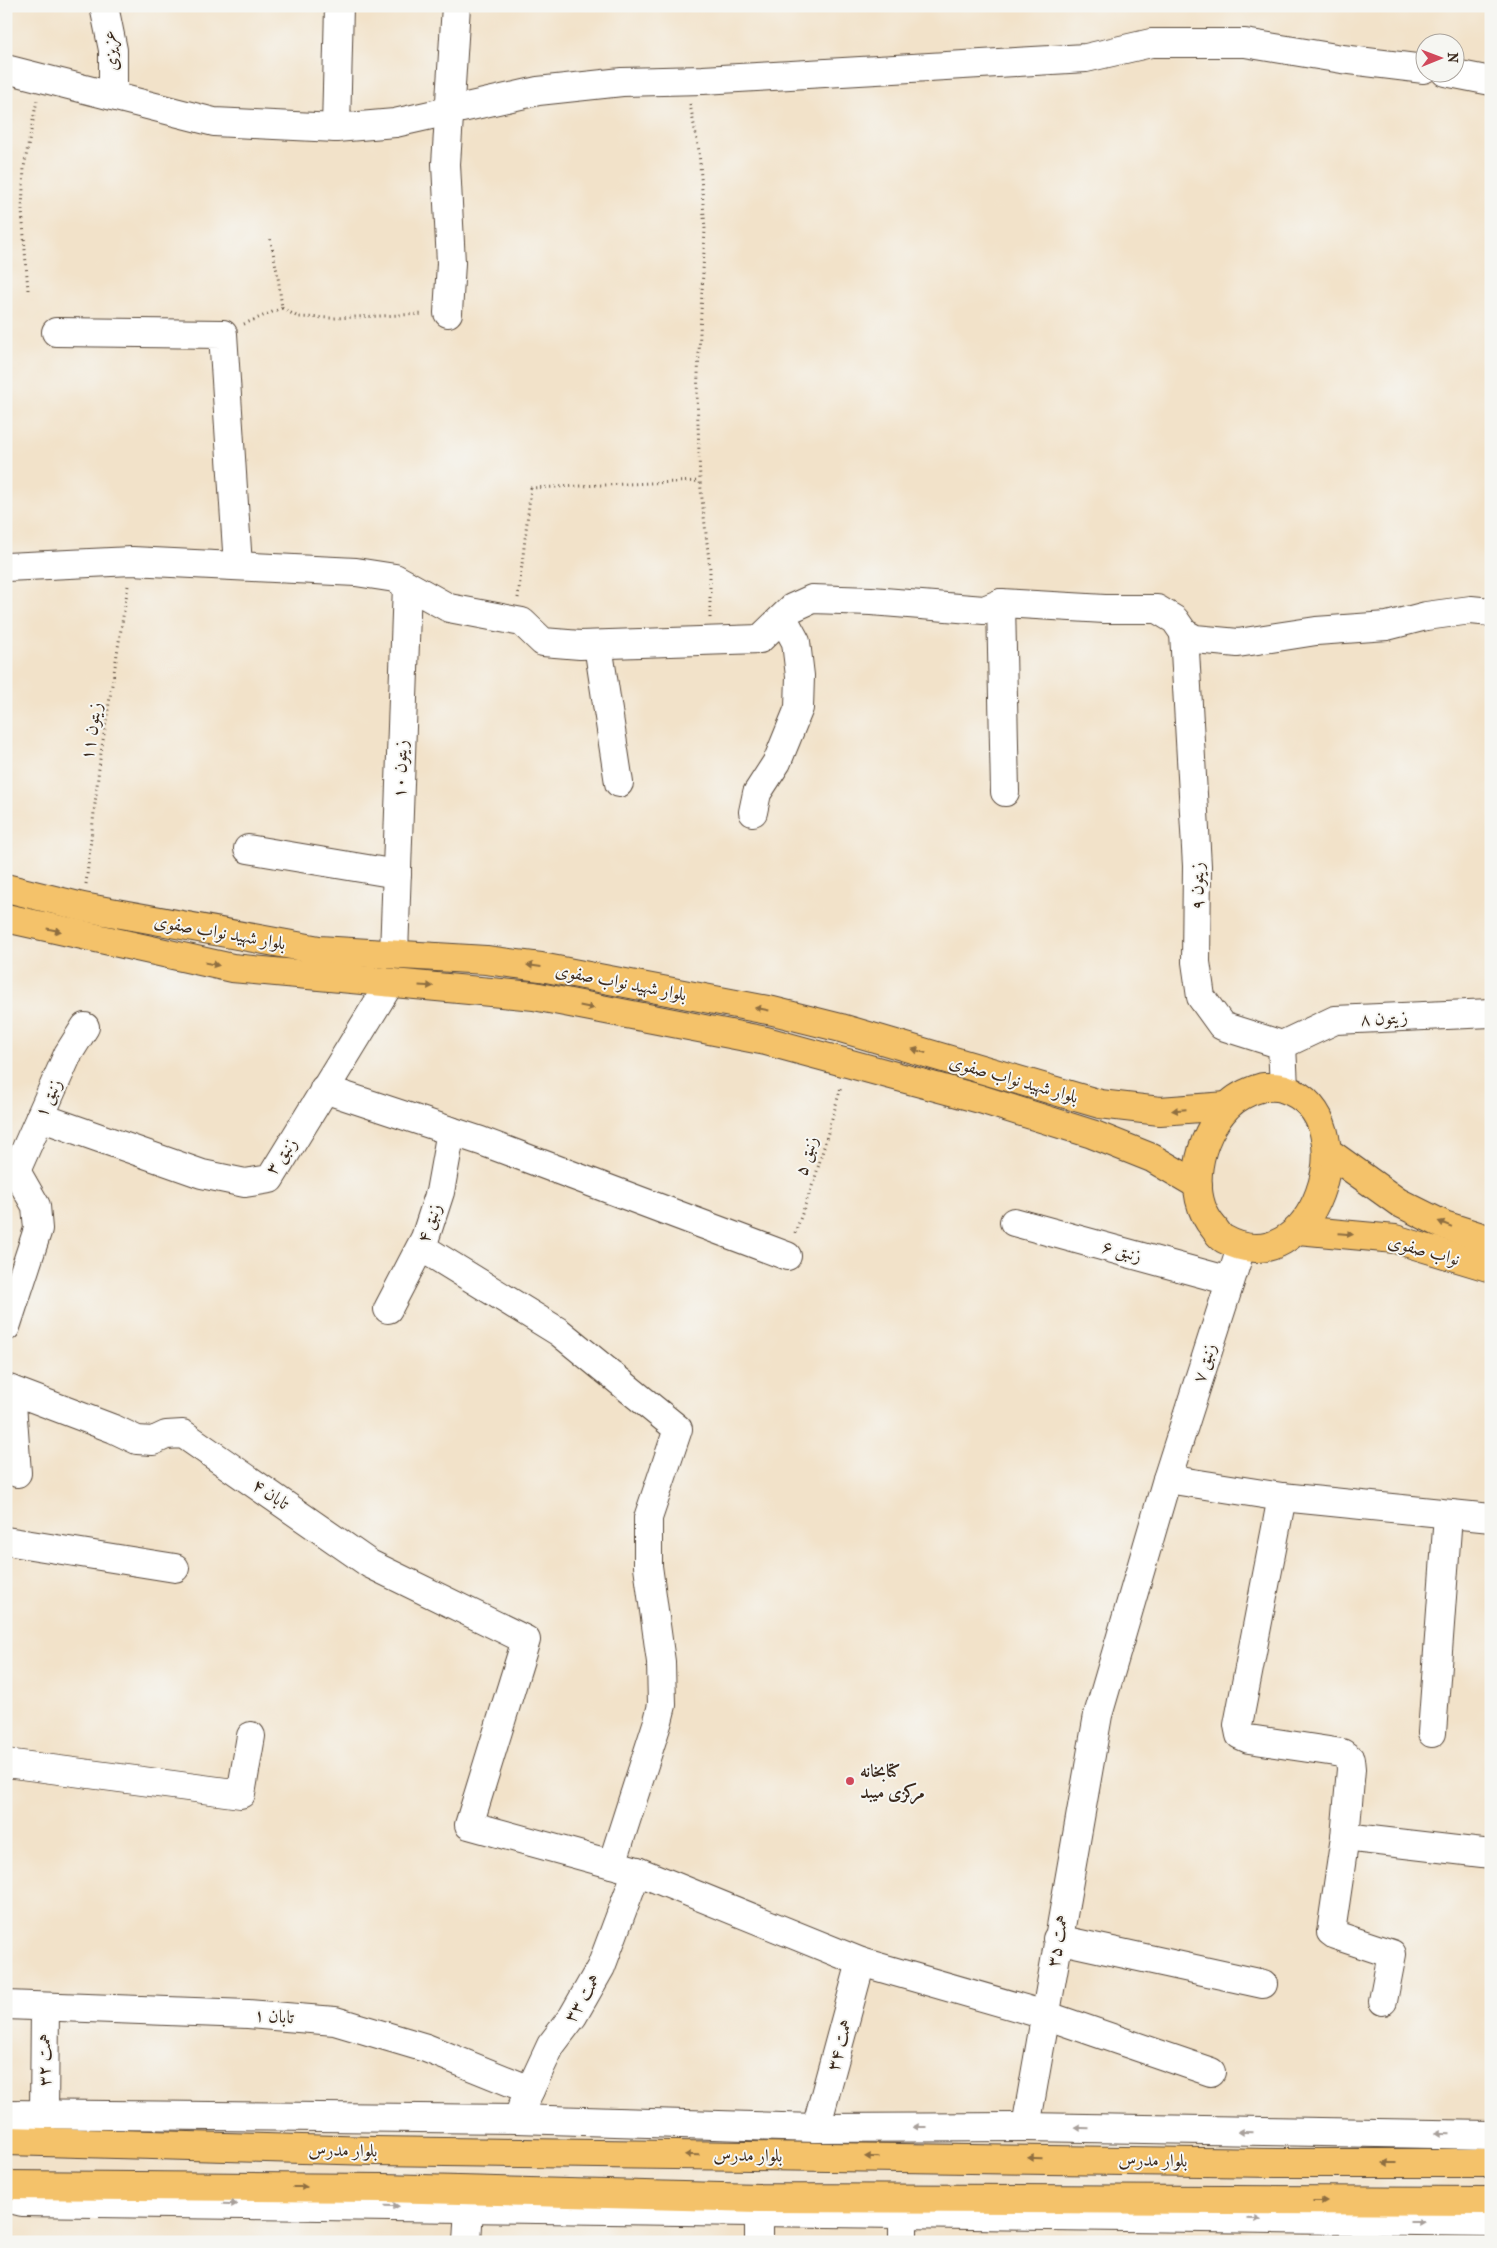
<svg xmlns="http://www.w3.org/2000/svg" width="1497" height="2248" font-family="'IM FELL French Canon',Amiri,serif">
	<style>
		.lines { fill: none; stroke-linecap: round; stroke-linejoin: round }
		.minor-casing { stroke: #564638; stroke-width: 30 }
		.major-casing { stroke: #564638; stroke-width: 30 }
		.path { stroke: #564638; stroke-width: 3; stroke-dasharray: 1 4; stroke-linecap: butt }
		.minor { stroke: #fff; stroke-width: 28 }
		.major { stroke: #f4c26a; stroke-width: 28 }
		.oneway { fill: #8e6e40 }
		.oneway2 { fill: #a79f9a }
		.poi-dot { fill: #d1495b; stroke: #f6f6f2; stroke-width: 2 }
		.labels { text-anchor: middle; stroke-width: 4; stroke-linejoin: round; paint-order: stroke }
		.street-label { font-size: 18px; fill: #3b2a1e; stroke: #f6f6f2 }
		.poi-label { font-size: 18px; font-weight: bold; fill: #3b2a1e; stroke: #f6f6f2; text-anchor: start }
	</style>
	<rect width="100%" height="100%" fill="#f6f6f2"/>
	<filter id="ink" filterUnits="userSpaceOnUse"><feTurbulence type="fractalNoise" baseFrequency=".02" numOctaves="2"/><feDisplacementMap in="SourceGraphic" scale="10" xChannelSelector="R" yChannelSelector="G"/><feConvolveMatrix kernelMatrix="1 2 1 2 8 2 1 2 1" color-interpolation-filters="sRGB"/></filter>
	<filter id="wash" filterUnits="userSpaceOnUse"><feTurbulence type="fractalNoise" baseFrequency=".0096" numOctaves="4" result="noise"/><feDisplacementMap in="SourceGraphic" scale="20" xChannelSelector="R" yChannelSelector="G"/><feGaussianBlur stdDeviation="1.12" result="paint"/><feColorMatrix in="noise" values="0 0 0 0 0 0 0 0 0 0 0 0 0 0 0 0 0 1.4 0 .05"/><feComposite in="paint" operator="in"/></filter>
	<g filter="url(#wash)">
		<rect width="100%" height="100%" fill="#f2e2c9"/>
	</g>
	<g filter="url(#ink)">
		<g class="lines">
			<defs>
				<g id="minor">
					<polyline points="104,6 113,50 113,96"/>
					<polyline points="6,69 214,122 336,128 395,123 538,91 622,82 703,80 1086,58 1151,43 1245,43 1342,59 1424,69"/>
					<polyline points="1445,72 1491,81"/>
					<polyline points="336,128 339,6"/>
					<polyline points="448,313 451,263 446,164 456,6"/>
					<polyline points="56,332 223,334 238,566"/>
					<polyline points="6,567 132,561 356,572 395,578 449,608 522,622 543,642 580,645 760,639 792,608 812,599 871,601 984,610 1001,603 1105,609 1157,609 1175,620 1184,633 1195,639 1238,643 1316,631 1387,626 1426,616 1471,610 1491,612"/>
					<polyline points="1001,603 1005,792"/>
					<polyline points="1184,633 1197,866 1196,962 1201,997 1222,1026 1282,1045 1284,1088"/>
					<polyline points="598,645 619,783"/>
					<polyline points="753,812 757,793 777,762 799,708 800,676 796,642 783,618"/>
					<polyline points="248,849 397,874"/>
					<polyline points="394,954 407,585"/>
					<polyline points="1282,1045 1335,1020 1491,1013"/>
					<polyline points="324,1089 481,1141 787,1256"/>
					<polyline points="40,1117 202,1174 245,1183 270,1179 390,983"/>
					<polyline points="16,1171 68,1054 85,1027"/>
					<polyline points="1014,1222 1230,1281"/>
					<polyline points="421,1247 559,1332 678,1429 648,1518 648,1566 661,1662 662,1705 658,1721 612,1864"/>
					<polyline points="388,1309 425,1238 440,1192 451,1131"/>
					<polyline points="6,1327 38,1229 36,1206 16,1171"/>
					<polyline points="6,1388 114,1429 137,1440 153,1441 166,1435 183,1434 370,1564 526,1640 469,1825 637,1871 861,1962 1045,2015 1211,2072"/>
					<polyline points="11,1390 17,1473"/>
					<polyline points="1167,1479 1282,1497 1491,1518"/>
					<polyline points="1282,1497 1238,1725 1240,1735 1249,1739 1342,1753 1350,1759 1351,1769 1345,1837 1331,1932 1335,1935 1392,1954 1383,2001"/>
					<polyline points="6,1541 175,1568"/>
					<polyline points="1432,1733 1448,1515"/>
					<polyline points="6,1763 241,1794 251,1736"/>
					<polyline points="1345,1837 1491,1854"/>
					<polyline points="1057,1939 1263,1984"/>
					<polyline points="6,2005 248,2014 335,2021 426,2048 530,2090"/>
					<polyline points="522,2107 551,2045 573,2016 601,1967 637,1871"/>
					<polyline points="6,2114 516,2119 816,2128 1026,2127 1491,2135"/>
					<polyline points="44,2114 45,2007"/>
					<polyline points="1026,2127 1098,1715 1167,1479 1241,1248"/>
					<polyline points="816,2128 861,1962"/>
					<polyline points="6,2198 22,2202 1491,2222"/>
					<polyline points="759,2211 759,2242"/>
					<polyline points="467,2242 469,2207"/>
					<polyline points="903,2242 903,2214"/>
				</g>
				<g id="major">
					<polyline points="6,888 83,907 319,950 486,960 541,967 773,1011 841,1028 1100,1104 1160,1111 1227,1106"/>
					<polyline points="6,918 232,968 534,996 766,1041 980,1099 1092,1134 1152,1158 1198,1185"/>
					<path d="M1263 1087C1270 1087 1279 1086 1285 1089 1370 1118 1312 1289 1224 1239 1220 1237 1217 1232 1214 1228 1185 1195 1198 1137 1227 1107 1237 1096 1249 1091 1263 1087Z"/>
					<polyline points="1327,1151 1398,1202 1444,1225 1491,1240"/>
					<polyline points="1298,1230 1395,1239 1491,1268"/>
					<polyline points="6,2141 374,2151 1277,2163 1491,2163"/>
					<polyline points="6,2185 384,2188 759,2198 1491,2201"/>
				</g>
			</defs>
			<!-- minor casing -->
			<use href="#minor" class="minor-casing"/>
			<!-- major casing -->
			<use href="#major" class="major-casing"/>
			<!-- path -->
			<g class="path">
				<polyline points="690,104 699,151 705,229 697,395 700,481 710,569 710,618"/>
				<polyline points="28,290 22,210 24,167 37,100"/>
				<polyline points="282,308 298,317 333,318 424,314"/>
				<polyline points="244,324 282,308 278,277 270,237"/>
				<polyline points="518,598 531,488 700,481"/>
				<polyline points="86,884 100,759 128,586"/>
				<polyline points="795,1233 815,1178 841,1087"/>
			</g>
			<!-- minor -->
			<use href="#minor" class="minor"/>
			<!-- major -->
			<use href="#major" class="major"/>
		</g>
		<!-- one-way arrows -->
		<defs><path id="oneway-solid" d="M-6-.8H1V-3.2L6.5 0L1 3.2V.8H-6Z" transform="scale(1.25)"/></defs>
		<g class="oneway">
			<use href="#oneway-solid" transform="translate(54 930) rotate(12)"/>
			<use href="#oneway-solid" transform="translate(212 964) rotate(12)"/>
			<use href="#oneway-solid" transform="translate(534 966) rotate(-173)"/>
			<use href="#oneway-solid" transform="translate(426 986) rotate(4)"/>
			<use href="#oneway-solid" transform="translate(587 1007) rotate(11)"/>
			<use href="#oneway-solid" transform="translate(762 1009) rotate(-169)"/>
			<use href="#oneway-solid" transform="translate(919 1051) rotate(-164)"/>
			<use href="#oneway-solid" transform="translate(1179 1110) rotate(175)"/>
			<use href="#oneway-solid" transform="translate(1445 1224) rotate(-158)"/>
			<use href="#oneway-solid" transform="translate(1346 1234) rotate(5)"/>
			<use href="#oneway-solid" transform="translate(692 2155) rotate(-179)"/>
			<use href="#oneway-solid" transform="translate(872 2157) rotate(-179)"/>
			<use href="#oneway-solid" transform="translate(1035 2158) rotate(-179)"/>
			<use href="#oneway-solid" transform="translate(1390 2163) rotate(-180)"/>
			<use href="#oneway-solid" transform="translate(300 2187)"/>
			<use href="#oneway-solid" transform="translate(1320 2201)"/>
		</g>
		<g class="oneway2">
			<use href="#oneway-solid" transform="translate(920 2127) rotate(180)"/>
			<use href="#oneway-solid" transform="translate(1082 2128) rotate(-179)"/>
			<use href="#oneway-solid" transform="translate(1245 2132) rotate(-179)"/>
			<use href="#oneway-solid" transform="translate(1442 2134) rotate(-179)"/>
			<use href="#oneway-solid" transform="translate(230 2204) rotate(1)"/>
			<use href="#oneway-solid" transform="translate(392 2206) rotate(1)"/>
			<use href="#oneway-solid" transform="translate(1254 2219) rotate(1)"/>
			<use href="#oneway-solid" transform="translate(1417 2222)"/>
		</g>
	</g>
	<!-- markers -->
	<circle class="poi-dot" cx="850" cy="1781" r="5"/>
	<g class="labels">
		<!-- street labels -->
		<g class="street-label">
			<text transform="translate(110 51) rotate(-96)" y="6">عزیزی</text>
			<text transform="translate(91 731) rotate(-81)" y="6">زیتون ۱۱</text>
			<text transform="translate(400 769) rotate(-88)" y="6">زیتون ۱۰</text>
			<text transform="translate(1197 886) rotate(-90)" y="6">زیتون ۹</text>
			<text transform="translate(220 932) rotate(10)" y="6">بلوار شهید نواب صفوی</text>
			<text transform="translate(621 982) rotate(11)" y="6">بلوار شهید نواب صفوی</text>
			<text transform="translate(1384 1018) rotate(-3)" y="6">زیتون ۸</text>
			<text transform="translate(1014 1079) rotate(16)" y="6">بلوار شهید نواب صفوی</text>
			<text transform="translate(48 1098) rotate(-65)" y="6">زنبق ۱</text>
			<text transform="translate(281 1156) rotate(-55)" y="6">زنبق ۳</text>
			<text transform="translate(806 1156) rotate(-73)" y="6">زنبق ۵</text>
			<text transform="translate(429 1223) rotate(-70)" y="6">زنبق ۴</text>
			<text transform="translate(1424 1250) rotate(15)" y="6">نواب صفوی</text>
			<text transform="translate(1122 1251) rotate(15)" y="6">زنبق ۶</text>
			<text transform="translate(1204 1363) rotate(-72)" y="6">زنبق ۷</text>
			<text transform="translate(271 1494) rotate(35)" y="6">تابان ۴</text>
			<text transform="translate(1057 1941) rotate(-80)" y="6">همت ۳۵</text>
			<text transform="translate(582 1998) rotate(-59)" y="6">همت ۳۳</text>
			<text transform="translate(274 2016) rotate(4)" y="6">تابان ۱</text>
			<text transform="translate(839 2045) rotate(-75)" y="6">همت ۳۴</text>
			<text transform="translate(44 2060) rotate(-90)" y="6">همت ۳۲</text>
			<text transform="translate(343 2150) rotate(1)" y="6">بلوار مدرس</text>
			<text transform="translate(748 2155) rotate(1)" y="6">بلوار مدرس</text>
			<text transform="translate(1153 2160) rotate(1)" y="6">بلوار مدرس</text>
		</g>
		<!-- poi labels -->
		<g class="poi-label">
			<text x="860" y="1777">کتابخانه<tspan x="860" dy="21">مرکزی میبد</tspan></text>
		</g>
	</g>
	<!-- margin -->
	<rect width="1497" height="2248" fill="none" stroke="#f6f6f2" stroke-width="25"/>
	<!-- north arrow -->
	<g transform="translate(1440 58) rotate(89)"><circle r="24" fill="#f6f6f2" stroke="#aba49d"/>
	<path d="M0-4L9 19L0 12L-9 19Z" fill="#d1495b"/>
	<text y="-8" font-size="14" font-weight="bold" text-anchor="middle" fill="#3b2a1e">N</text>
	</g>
</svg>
